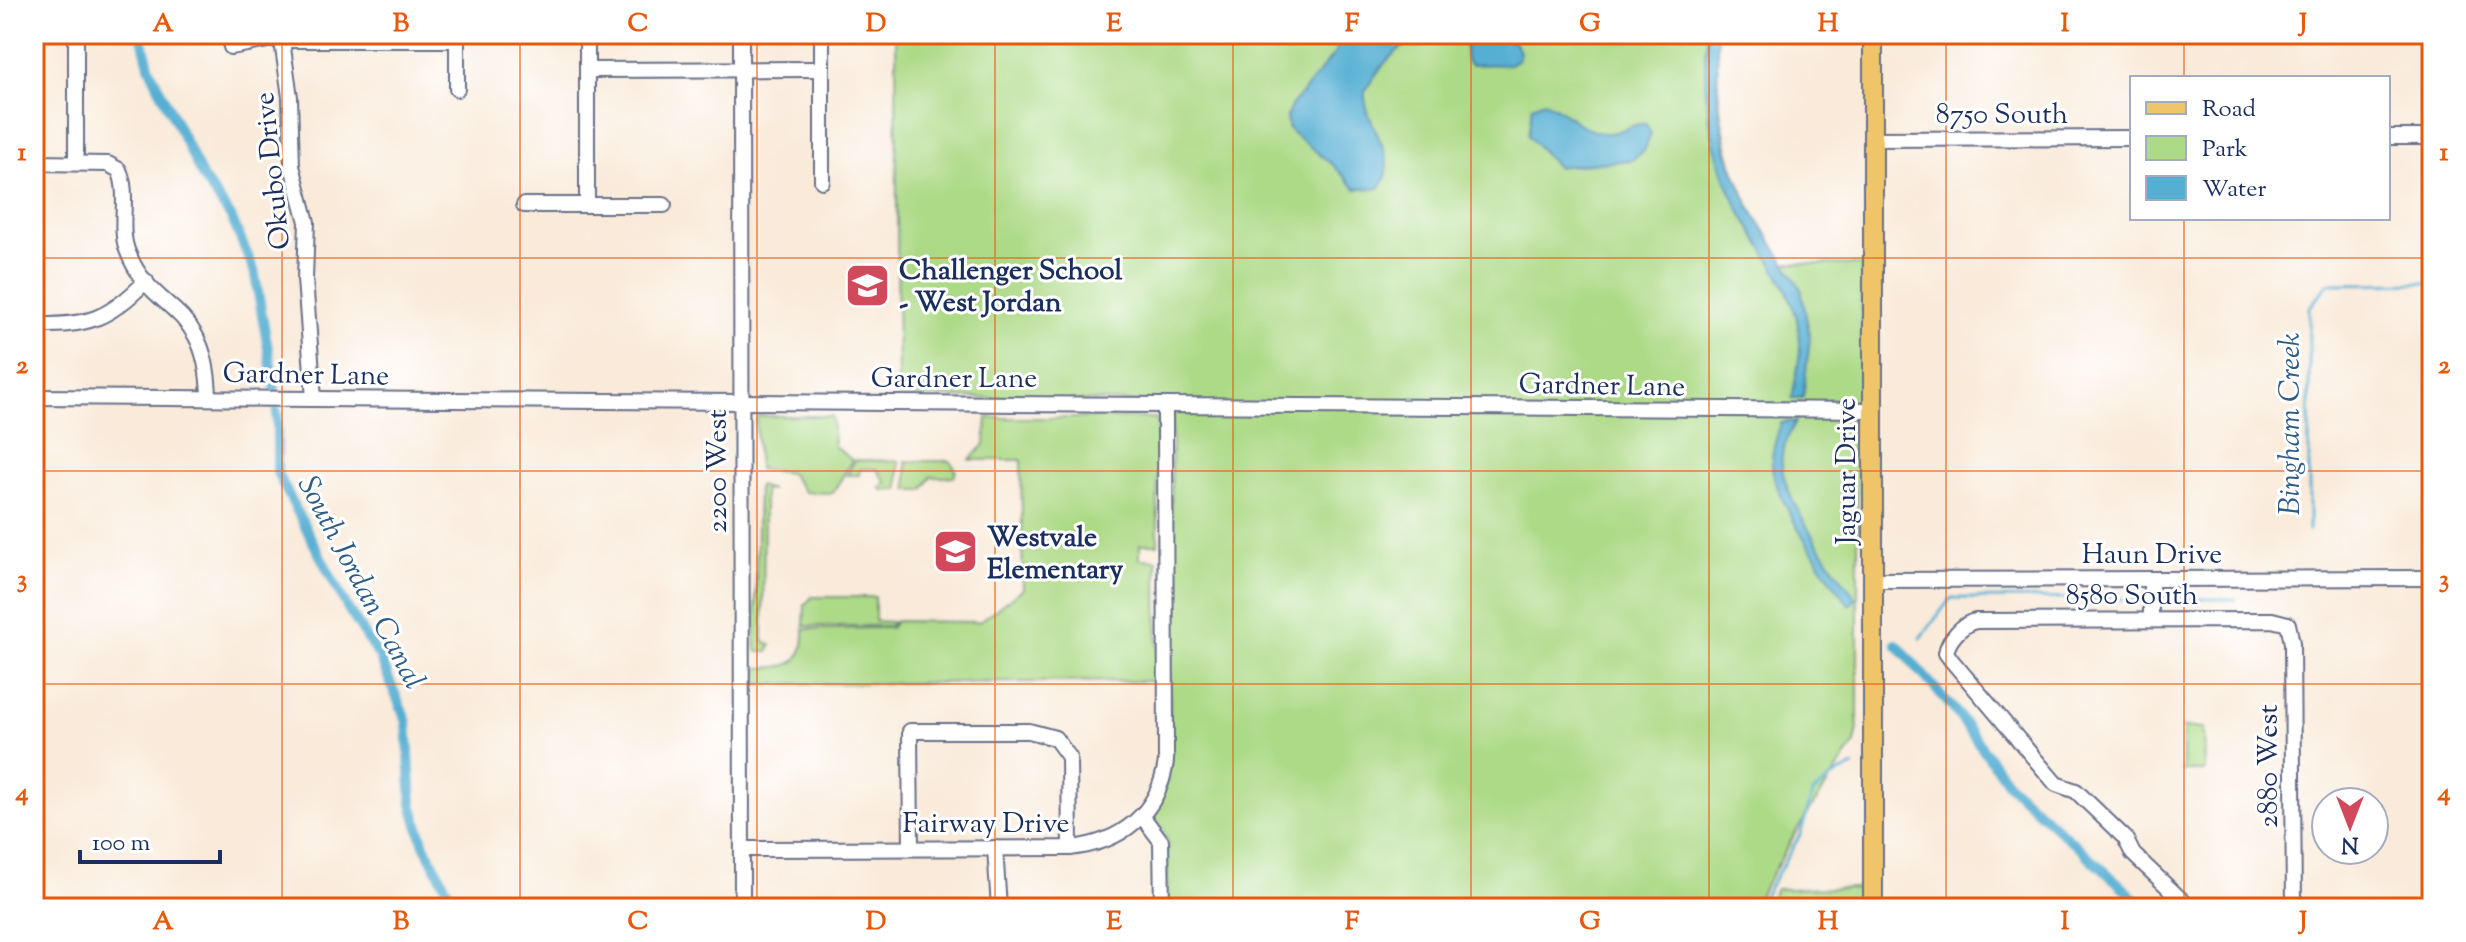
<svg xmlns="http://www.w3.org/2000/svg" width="2466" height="942" font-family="'Sorts Mill Goudy',serif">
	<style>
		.green { fill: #adda87; stroke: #648472; stroke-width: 2 }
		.water { fill: #55afd3; stroke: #386f98; stroke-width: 2 }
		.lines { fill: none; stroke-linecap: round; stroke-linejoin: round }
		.stream { stroke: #55afd3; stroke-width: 3 }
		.canal { stroke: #55afd3; stroke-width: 10 }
		.minor-casing { stroke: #697089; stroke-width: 18 }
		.major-casing { stroke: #697089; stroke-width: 22 }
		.minor { stroke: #fff; stroke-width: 14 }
		.major { stroke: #f0c469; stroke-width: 18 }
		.grid { fill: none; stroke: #e8590c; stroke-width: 2; stroke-opacity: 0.55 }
		.labels { text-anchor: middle; stroke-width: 6; stroke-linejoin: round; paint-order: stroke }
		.street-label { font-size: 28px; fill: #1b2f5e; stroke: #fff }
		.poi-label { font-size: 28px; font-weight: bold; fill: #1b2f5e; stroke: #fff; text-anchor: start }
		.water-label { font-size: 30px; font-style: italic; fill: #2f5c87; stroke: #fff }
		.neatline { fill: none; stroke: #e8590c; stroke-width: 3 }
		.grid-label { font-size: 26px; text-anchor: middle; font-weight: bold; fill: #e8590c }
	</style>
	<rect width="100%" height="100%" fill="#fff"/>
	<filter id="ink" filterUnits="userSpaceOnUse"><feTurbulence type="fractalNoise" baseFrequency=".0125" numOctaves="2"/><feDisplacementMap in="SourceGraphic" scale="16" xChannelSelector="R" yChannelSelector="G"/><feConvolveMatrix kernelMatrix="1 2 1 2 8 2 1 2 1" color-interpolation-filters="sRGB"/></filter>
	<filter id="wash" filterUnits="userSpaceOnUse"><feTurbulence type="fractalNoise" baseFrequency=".006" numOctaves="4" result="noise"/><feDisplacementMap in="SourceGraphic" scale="32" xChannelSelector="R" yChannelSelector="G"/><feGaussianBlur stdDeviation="1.8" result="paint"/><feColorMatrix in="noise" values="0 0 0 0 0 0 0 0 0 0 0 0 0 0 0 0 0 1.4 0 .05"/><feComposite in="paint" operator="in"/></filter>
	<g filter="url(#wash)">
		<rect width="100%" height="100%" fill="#f9ead9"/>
		<!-- green -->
		<g class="green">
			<path d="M896 34H1717C1716 95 1721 148 1748 204 1758 224 1772 243 1783 263L1861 265 1862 403H1853L1852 422 1858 429V728L1855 743 1801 824 1752 908H1168L1167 839 1154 817 1169 776 1172 415 1176 414V403L898 396Z"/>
			<polygon points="759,416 832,416 834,446 852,460 833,493 804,492 790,473 758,469 756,421"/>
			<path d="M987 418H1157L1158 544H1140V559L1157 560 1158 681 755 684 758 668C791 667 805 665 804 629L890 628 896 621 979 622 1023 589 1021 460H970L985 444Z"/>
			<polygon points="855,460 899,461 899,490 882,490 880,487 886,483 877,469 860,469 859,475 847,475"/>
			<polygon points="906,461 950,461 956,470 954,477 931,477 923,490 908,490"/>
			<polygon points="758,486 771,490 764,490 763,640 771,645 768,652 757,652 755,645"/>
			<polygon points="812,597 875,597 875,621 894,622 889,626 804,626 805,605"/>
			<polygon points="2183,728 2204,728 2205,771 2183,771"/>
			<polygon points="1861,888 1861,908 1767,908 1776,889"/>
		</g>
		<!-- water -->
		<g class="water">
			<path d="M1340 34H1451C1440 46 1428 35 1415 40 1394 48 1376 73 1365 91 1362 123 1405 161 1379 188L1356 189 1334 166 1289 130 1286 118 1291 106 1335 53Z"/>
			<polygon points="1470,34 1514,42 1520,52 1518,59 1510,64 1471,65 1466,60 1465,44"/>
			<path d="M1707 34H1717L1718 103 1727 153 1749 206 1801 288 1810 338 1803 398H1792C1795 380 1800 361 1800 344 1799 292 1763 254 1740 211 1712 159 1700 93 1707 34Z"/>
			<path d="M1544 101C1566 110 1582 134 1608 133 1622 133 1632 122 1646 124L1651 134 1645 149 1632 160 1557 167 1528 136 1532 106Z"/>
			<path d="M1796 421C1791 432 1783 444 1782 456 1777 492 1834 569 1856 598L1850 606C1828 577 1773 498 1772 465 1771 451 1777 436 1781 423Z"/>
		</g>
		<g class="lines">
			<!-- stream -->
			<g class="stream">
				<polyline points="2309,530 2309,308 2328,284 2432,283"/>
				<polyline points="2169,599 2236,599"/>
				<polyline points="1921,638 1951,598 2137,599"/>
				<polyline points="1757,908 1800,835 1813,793 1837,774 1854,767"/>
			</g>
			<!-- canal -->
			<g class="canal">
				<polyline points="141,34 150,69 203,178 231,217 254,270 275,388"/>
				<polyline points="277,412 277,473 348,609 380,658 407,722 412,804 424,845 457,908"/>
				<polyline points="1896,644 1956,712 2009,785 2146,908"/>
			</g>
		</g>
	</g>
	<g filter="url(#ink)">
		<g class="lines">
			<defs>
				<g id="minor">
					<polyline points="76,34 76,163"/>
					<polyline points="281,34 290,97 292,166 307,222 305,279 314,399"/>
					<polyline points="457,34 457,89"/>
					<polyline points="587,34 587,205"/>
					<polyline points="741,34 742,908"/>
					<polyline points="231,47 268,40 457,40"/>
					<polyline points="587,70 822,69"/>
					<polyline points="2388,137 2432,137"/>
					<polyline points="1873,139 2132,138"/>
					<path d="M34 163 108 164 119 170C130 194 118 225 127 250 152 317 207 299 209 398"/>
					<polyline points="822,181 822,34"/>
					<polyline points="524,205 664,205"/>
					<path d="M34 325C88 326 108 320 146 281"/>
					<polyline points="34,397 1873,410"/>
					<polyline points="2151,579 2151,620"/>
					<polyline points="1872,580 2432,578"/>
					<polyline points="1142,816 1161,841 1162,908"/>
					<polyline points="911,848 910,731 1029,731 1055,738 1069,757 1070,848"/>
					<polyline points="995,848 999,908"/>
					<path d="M742 849 1070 848C1120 843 1159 814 1166 761L1165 406"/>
					<path d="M2190 908 2133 854 2125 838 2076 791 2056 784 1952 661 1946 653C1948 640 1963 623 1976 621L2272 620 2288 624 2292 643 2294 908"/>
				</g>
				<polyline id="major" points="1873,908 1873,34"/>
			</defs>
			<!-- minor casing -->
			<use href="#minor" class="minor-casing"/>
			<!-- major casing -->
			<use href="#major" class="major-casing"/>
			<!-- minor -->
			<use href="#minor" class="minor"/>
			<!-- major -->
			<use href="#major" class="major"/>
		</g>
	</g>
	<!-- grid -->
	<path class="grid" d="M282 34V908M520 34V908M757 34V908M995 34V908M1233 34V908M1471 34V908M1709 34V908M1946 34V908M2184 34V78M2184 218V908M34 258H2432M34 471H2432M34 684H2432"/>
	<!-- icons -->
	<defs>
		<symbol id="school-square" viewBox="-11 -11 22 22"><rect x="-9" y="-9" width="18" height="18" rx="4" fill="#d1495b" stroke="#fff"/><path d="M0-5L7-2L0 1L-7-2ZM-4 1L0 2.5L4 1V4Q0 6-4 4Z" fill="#fff"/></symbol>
	</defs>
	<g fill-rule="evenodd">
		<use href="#school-square" x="842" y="260" width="51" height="51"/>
		<use href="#school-square" x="930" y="526" width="51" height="51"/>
	</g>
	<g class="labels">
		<!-- street labels -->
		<g class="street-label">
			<text x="2002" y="123">8750 South</text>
			<text transform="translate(271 171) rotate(-96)" y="10">Okubo Drive</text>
			<text transform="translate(306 373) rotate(1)" y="10">Gardner Lane</text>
			<text x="954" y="387">Gardner Lane</text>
			<text transform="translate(1602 384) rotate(1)" y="10">Gardner Lane</text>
			<text transform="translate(716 471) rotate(-90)" y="10">2200 West</text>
			<text transform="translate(1845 471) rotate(-90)" y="10">Jaguar Drive</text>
			<text x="2152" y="563">Haun Drive</text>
			<text x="2132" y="604">8580 South</text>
			<text transform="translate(2267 766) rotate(-90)" y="10">2880 West</text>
			<text x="986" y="832">Fairway Drive</text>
		</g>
		<!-- poi labels -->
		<g class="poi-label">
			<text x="899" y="279">Challenger School<tspan x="899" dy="32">- West Jordan</tspan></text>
			<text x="987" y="546">Westvale<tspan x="987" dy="32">Elementary</tspan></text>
		</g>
		<!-- water labels -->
		<g class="water-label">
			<text transform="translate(2289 424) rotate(-90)" y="10">Bingham Creek</text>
			<text transform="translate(362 582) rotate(62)" y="10">South Jordan Canal</text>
		</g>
	</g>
	<!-- margin -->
	<rect width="2466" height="942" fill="none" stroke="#fff" stroke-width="88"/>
	<!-- legend -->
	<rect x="2130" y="76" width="260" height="144" fill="#ffffff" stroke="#a4acbf" stroke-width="2"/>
	<rect x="2146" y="102" width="40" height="12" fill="#f0c469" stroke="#a4acbf" stroke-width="2"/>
	<text x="2202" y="116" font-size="24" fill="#1b2f5e">Road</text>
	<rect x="2146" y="136" width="40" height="24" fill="#adda87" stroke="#a4acbf" stroke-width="2"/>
	<text x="2202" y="156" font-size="24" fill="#1b2f5e">Park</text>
	<rect x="2146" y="176" width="40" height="24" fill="#55afd3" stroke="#a4acbf" stroke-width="2"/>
	<text x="2202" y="196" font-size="24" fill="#1b2f5e">Water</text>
	<!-- north arrow -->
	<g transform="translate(2350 826) rotate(180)"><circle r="38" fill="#ffffff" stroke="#a4acbf" stroke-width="2"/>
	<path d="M0-6L14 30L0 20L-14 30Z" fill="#d1495b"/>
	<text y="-12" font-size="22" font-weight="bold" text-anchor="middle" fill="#1b2f5e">N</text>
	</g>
	<!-- scale -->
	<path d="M80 850v12h140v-12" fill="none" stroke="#1b2f5e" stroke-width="4"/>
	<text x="92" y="850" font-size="24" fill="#1b2f5e" stroke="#ffffff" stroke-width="6" paint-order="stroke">100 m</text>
	<rect x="44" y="44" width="2378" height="854" class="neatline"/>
	<g class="grid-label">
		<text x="163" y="31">A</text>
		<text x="401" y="31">B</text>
		<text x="638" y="31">C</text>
		<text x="876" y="31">D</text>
		<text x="1114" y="31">E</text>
		<text x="1352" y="31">F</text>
		<text x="1590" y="31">G</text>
		<text x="1828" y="31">H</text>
		<text x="2065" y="31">I</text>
		<text x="2303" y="31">J</text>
		<text x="22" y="160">1</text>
		<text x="2444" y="160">1</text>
		<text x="22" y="373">2</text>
		<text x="2444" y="373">2</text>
		<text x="22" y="587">3</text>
		<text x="2444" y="587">3</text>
		<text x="22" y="800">4</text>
		<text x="2444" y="800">4</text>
		<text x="163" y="929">A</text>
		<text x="401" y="929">B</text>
		<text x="638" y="929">C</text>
		<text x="876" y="929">D</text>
		<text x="1114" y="929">E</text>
		<text x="1352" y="929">F</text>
		<text x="1590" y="929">G</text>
		<text x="1828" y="929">H</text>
		<text x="2065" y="929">I</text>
		<text x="2303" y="929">J</text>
	</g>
</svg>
